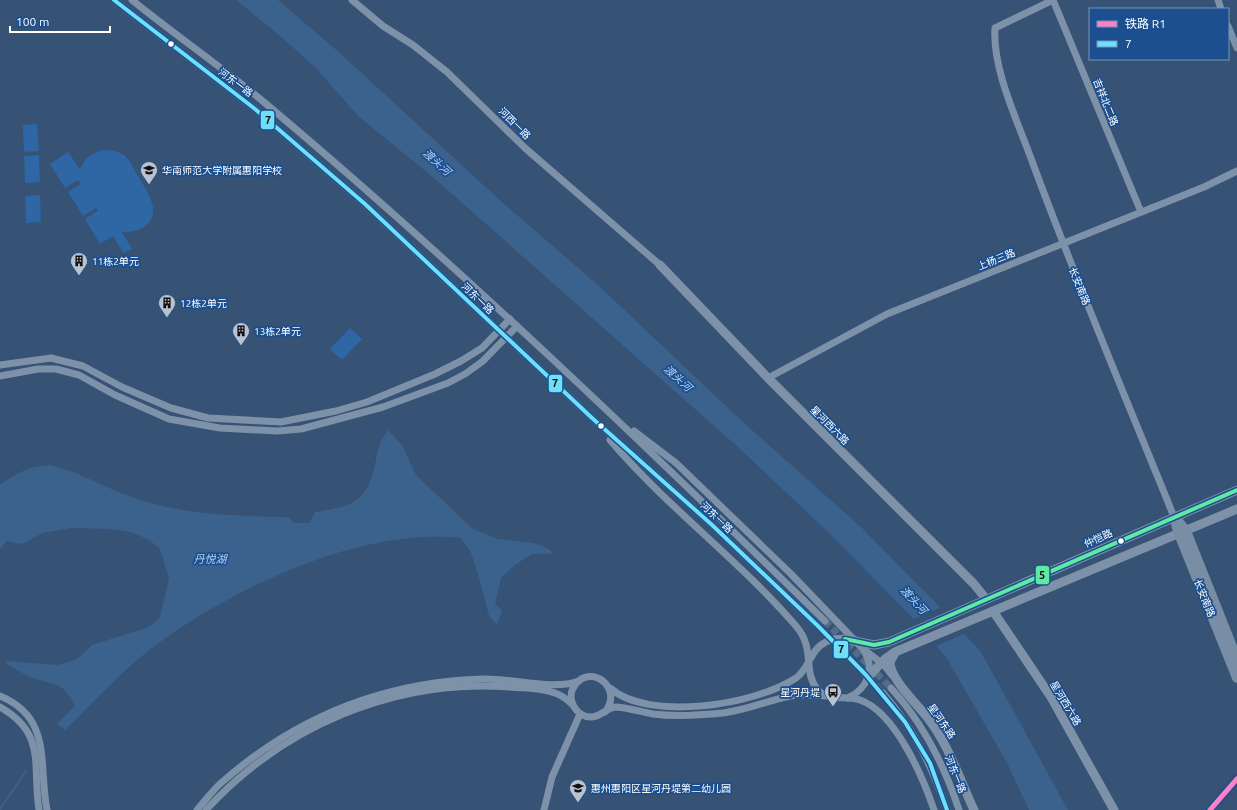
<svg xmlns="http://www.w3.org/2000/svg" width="1237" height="810" font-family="Ubuntu,'Noto Sans SC',sans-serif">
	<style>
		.green { fill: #2f66a5 }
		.water { fill: #3b618d }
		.pier { fill: #365274 }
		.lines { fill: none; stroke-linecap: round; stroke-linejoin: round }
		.stream { stroke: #3b618d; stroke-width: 2 }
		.minor-tunnel { stroke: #546c89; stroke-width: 7; stroke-dasharray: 7 3.5; stroke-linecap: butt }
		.minor { stroke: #7d92a8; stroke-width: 7 }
		.tertiary { stroke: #7d92a8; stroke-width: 9 }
		.secondary { stroke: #798da4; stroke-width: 10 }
		.bus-1-casing { stroke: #1b4f8f; stroke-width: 7 }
		.bus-2-casing { stroke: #1b4f8f; stroke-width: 7 }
		.bus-1 { stroke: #6ddff8; stroke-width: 4 }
		.bus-2 { stroke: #60e9a3; stroke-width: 4 }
		.rail-1-casing { stroke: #1b4f8f; stroke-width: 8 }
		.rail-1 { stroke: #ff80c5; stroke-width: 5 }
		.bus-dot { fill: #fff; stroke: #1b4f8f; stroke-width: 1.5 }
		.labels { text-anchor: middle; stroke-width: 3.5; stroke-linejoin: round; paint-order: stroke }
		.street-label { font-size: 10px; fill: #fff; stroke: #1b4f8f }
		.poi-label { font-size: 10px; fill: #fff; stroke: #1b4f8f; text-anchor: start }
		.water-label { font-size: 11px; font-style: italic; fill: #b5d3f5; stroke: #1b4f8f }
		.line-badge { stroke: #1b4f8f; stroke-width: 1.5 }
		.pale-badge-label { font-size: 11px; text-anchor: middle; font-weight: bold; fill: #111 }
	</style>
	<rect width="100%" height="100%" fill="#365274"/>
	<!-- green -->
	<g class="green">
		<polygon points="37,124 39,151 24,152 23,125"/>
		<path d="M104 150C111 150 118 151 124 155 130 159 134 170 138 176 143 185 151 196 153 207 156 225 137 233 122 232L132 249 123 253 113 236 100 244 85 219 98 211 96 208 83 216 68 192 81 184 78 180 65 188 50 164 68 152 80 169C86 157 91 153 104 150Z"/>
		<polygon points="39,155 40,182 25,183 24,156"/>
		<polygon points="40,195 41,222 26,223 25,196"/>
		<polygon points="350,328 362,339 342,360 330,349"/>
	</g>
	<!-- water -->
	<g class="water">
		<polygon points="236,0 278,0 341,54 503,203 599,286 743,422 861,527 934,601 981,652 1068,810 1029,810 1006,761 946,657 905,610 830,534 739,448 434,178 358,116 316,68 279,35"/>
		<path d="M388 430 402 445 416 475 473 529 498 539 534 543 549 549 553 554H532L515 565 501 578 495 604 502 610 497 625 489 616 478 574 471 553 461 538C362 527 238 586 160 642 125 667 96 700 65 730L57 724 75 706C62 680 55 686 33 678 24 675 16 668 7 665L6 661 58 665 77 659 92 645 149 627 160 617 169 578 160 549 148 539 130 532 110 529 72 528 43 533 22 544 7 541 0 549V485C15 473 30 466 50 465 54 465 60 468 64 469 89 477 112 491 137 499 186 515 237 516 287 517L295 523H309L315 512C352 506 366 504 375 464 380 445 376 447 388 430Z"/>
	</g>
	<!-- pier -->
	<polygon class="pier" points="942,607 966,633 934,647 911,620"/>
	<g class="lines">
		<!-- stream -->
		<polyline class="stream" points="0,809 26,771"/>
		<!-- minor-tunnel -->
		<g class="minor-tunnel">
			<polyline points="825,621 891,688"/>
			<polyline points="817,625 883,693"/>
		</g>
		<!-- minor -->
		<g class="minor">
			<polyline points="114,0 255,109 365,204 592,418 711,524 817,625"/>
			<path d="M132 0C175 35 222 67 265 103 460 267 643 443 825 621"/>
			<polyline points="352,0 383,26 413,45 447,72 525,148 660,265"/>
			<path d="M1053 0 995 28C992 69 1018 122 1032 161 1076 281 1126 398 1174 517"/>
			<polyline points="1053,0 1141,212"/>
			<polyline points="1218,0 1221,9"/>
			<polyline points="1228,26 1237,48"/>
			<polyline points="0,365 51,358 83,366 122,387 171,408 208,418 281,422 336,411 367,402 435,374 461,361 482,348 510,319"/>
			<polyline points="0,376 38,369 56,369 79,375 115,395 169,419 220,428 277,431 301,429 383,407 448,383 465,374 483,361 517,326"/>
			<polyline points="768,378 887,314 1204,187 1237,171"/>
			<polyline points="634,431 676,463 791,574 862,648 884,665 892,675"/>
			<path d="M610 440C667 507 739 560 796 626 816 649 802 672 818 690 830 703 845 694 860 700 895 712 923 777 934 810"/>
			<path d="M610 688C649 722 755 705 796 678 810 668 810 649 826 642 833 638 842 638 849 640"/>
			<path d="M891 688C923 723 944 764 959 810"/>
			<path d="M883 693C915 731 931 764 947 810"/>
			<path d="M0 696C53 718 38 764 47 810"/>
			<path d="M848 698C868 688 876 669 863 649"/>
			<path d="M0 707C47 734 32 764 39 810"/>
			<path d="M605 712C624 688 591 663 575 685 565 698 576 718 592 717 602 716 607 707 617 707 629 708 641 712 653 714 676 717 700 715 723 713 748 710 771 699 796 695 806 694 817 695 827 696"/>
			<path d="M197 810C205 801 212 791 221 783 296 717 383 682 483 679 512 678 553 691 579 681"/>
			<path d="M206 810C283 726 396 678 510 687 532 689 556 687 572 704"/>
			<polyline points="544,810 552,777 580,714"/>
		</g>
		<!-- tertiary -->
		<g class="tertiary">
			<polyline points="660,265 768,378 974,584 986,599"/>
			<polyline points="993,611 1051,697 1114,810"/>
			<polyline points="845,639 874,645 889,642 1237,490"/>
			<path d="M895 653 890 662C890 679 917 704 927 717 949 745 959 778 974 810"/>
			<polyline points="869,676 885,659 895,652 1237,509"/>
		</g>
		<!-- secondary -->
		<g class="secondary">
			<polyline points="1174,517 1179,534 1237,678"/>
			<polyline points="1177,520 1186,531 1237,659"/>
		</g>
		<defs>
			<polyline id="bus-1" points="114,0 255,109 365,204 592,418 711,524 817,625 866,675 905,722 930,763 947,810"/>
			<polyline id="bus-2" points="845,639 874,645 889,642 1237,490"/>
		</defs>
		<!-- bus-1 casing -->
		<use href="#bus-1" class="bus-1-casing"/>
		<!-- bus-2 casing -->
		<use href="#bus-2" class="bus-2-casing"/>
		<!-- bus-1 -->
		<use href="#bus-1" class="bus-1"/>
		<!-- bus-2 -->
		<use href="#bus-2" class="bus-2"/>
		<defs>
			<polyline id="rail-1" points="1210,810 1237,779"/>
		</defs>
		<!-- rail-1 casing -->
		<use href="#rail-1" class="rail-1-casing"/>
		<!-- rail-1 -->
		<use href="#rail-1" class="rail-1"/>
	</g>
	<!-- icons -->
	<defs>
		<symbol id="school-pin" viewBox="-11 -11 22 30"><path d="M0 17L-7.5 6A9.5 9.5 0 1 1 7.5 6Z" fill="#b9c2ce" stroke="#1b4f8f"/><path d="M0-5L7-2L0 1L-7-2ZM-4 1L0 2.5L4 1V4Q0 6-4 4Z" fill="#111"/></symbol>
		<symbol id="building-pin" viewBox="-11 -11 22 30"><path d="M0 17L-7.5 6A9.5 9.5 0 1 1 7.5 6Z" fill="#b9c2ce" stroke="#1b4f8f"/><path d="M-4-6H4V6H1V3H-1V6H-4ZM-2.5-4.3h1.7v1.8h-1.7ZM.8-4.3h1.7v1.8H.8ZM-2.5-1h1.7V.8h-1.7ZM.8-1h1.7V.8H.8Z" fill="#111"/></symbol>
		<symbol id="bus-pin" viewBox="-11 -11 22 30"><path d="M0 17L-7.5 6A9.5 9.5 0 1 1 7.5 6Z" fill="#b9c2ce" stroke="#1b4f8f"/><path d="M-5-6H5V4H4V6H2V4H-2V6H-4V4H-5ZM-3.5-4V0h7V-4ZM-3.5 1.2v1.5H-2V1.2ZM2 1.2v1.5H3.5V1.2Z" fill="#111"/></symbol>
	</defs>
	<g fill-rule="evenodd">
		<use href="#school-pin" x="139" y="160" width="20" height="27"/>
		<use href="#building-pin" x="69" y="251" width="20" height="27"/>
		<use href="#building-pin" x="157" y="293" width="20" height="27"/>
		<use href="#building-pin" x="231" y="321" width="20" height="27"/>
		<use href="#bus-pin" x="823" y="682" width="20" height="27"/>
		<use href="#school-pin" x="568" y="778" width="20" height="27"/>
	</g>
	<!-- markers -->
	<g class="bus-dot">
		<circle cx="171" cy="44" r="3.5"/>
		<circle cx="601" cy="426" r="3.5"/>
		<circle cx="1121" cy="541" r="3.5"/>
	</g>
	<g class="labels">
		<!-- street labels -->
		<g class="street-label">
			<text transform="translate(236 82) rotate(37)" y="4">河东一路</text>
			<text transform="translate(1106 102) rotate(68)" y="4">吉祥北二路</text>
			<text transform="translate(515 123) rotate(45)" y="4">河西一路</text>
			<text transform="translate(996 259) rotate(-22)" y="4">上杨三路</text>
			<text transform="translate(1080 286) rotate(68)" y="4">长安南路</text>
			<text transform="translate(478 298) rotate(44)" y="4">河东一路</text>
			<text transform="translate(830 425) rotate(45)" y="4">星河西六路</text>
			<text transform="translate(717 517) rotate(43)" y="4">河东一路</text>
			<text transform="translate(1098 538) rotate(-24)" y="4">仲恺路</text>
			<text transform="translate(1205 598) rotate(68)" y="4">长安南路</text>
			<text transform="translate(1066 703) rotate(59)" y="4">星河西六路</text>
			<text transform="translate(942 721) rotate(55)" y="4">星河东路</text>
			<text transform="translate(956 774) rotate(68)" y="4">河东一路</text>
		</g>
		<!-- poi labels -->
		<g class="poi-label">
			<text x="162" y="174">华南师范大学附属惠阳学校</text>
			<text x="92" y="265">11栋2单元</text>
			<text x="180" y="307">12栋2单元</text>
			<text x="254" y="335">13栋2单元</text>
			<text x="820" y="696" text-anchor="end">星河丹堤</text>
			<text x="591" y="792">惠州惠阳区星河丹堤第二幼儿园</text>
		</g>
		<!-- water labels -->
		<g class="water-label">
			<text transform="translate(437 162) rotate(42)" y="4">渡头河</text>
			<text transform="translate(678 378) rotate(42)" y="4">渡头河</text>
			<text x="210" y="563">丹悦湖</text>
			<text transform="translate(914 600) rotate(47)" y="4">渡头河</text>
		</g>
	</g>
	<g class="line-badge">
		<rect x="260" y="110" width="15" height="20" rx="4" fill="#6ddff8"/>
		<rect x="548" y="374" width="15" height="19" rx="4" fill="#6ddff8"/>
		<rect x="1035" y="565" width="15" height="20" rx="4" fill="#60e9a3"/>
		<rect x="833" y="640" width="16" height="19" rx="4" fill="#6ddff8"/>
	</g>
	<g class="pale-badge-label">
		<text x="268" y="124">7</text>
		<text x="555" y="387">7</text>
		<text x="1042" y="579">5</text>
		<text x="841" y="653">7</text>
	</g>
	<!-- legend -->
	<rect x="1089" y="8" width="140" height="52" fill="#1b4f8f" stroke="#7695bc"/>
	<rect x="1097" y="21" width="20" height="6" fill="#ff80c5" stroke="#7695bc"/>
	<text x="1125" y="28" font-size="12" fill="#ffffff">铁路 R1</text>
	<rect x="1097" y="41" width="20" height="6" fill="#6ddff8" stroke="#7695bc"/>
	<text x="1125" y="48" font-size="12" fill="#ffffff">7</text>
	<!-- scale -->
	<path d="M10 26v6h100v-6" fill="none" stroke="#ffffff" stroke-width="2"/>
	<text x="16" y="26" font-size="12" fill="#ffffff" stroke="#1b4f8f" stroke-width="3" paint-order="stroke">100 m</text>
</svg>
